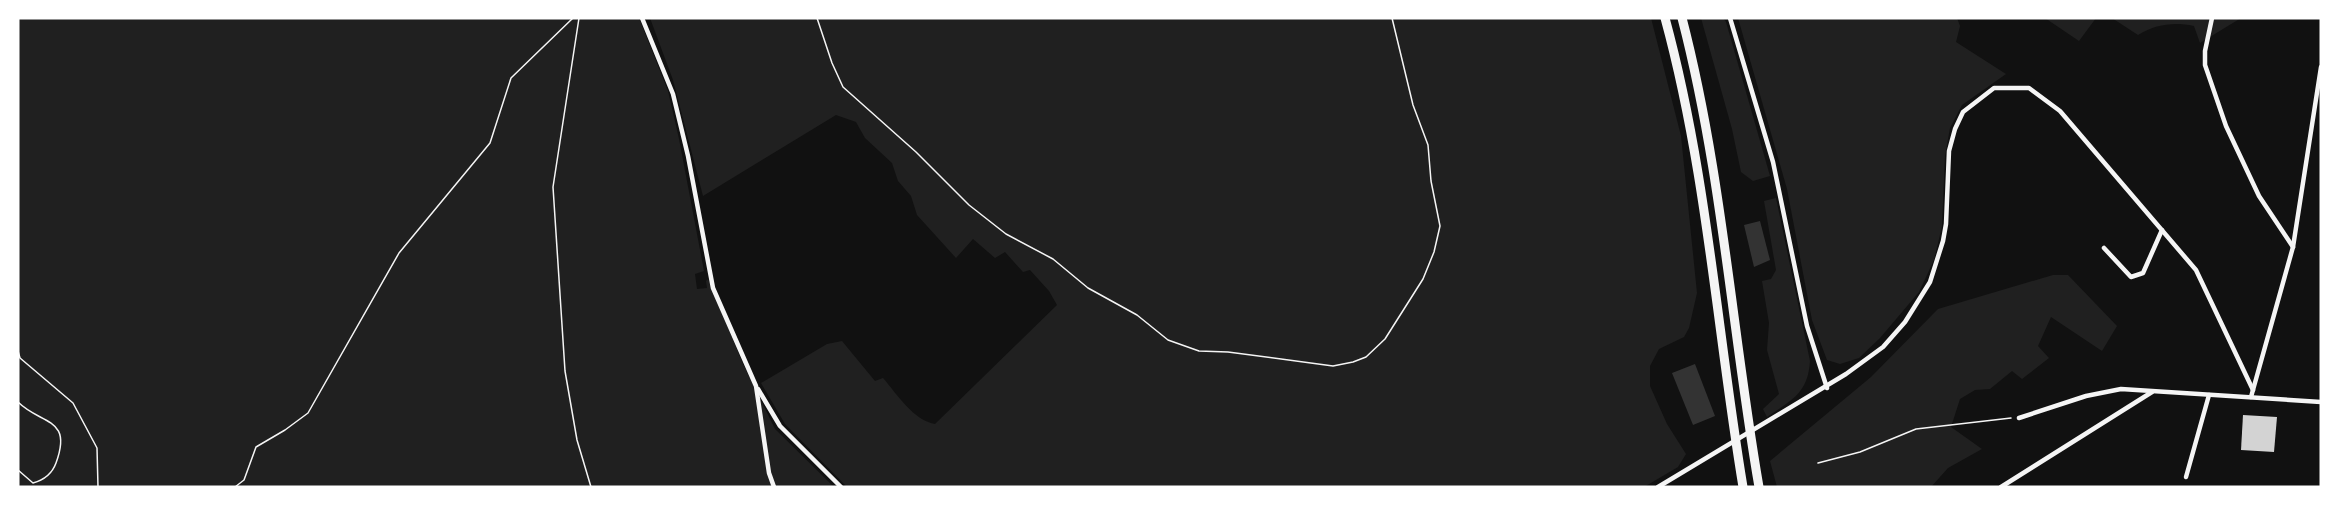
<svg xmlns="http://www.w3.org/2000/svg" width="2339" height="505" font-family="Ubuntu,sans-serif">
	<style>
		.green { fill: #202020 }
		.water { fill: #333 }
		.building { fill: #d3d3d3 }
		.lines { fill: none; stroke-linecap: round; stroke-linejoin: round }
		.path { stroke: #f5f5f5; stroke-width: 1.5 }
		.minor { stroke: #f5f5f5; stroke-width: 4.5 }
		.motorway { stroke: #f5f5f5; stroke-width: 9 }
	</style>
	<rect width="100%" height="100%" fill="#111"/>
	<!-- green -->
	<g class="green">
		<polygon points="18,18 639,18 668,91 679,139 704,271 695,274 697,289 707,288 706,281 708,279 743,364 775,429 834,487 18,487"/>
		<path d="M650 18H1651L1681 136 1697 293 1689 328 1684 337 1659 349 1650 366V386L1667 424 1686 454 1678 467 1644 487H847L785 424 761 383 827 344 842 341 875 381 883 378C897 394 913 420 935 424L1057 305 1049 291 1030 270 1023 272 1005 252 995 258 973 239 956 258 917 215 911 196 898 181 892 163 865 138 856 122 836 115 703 196 673 80Z"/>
		<polygon points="1701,18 1723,18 1726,22 1770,176 1753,181 1741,172 1732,129"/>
		<polygon points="1738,18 1957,18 1960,26 1956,42 2006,74 1962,105 1950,128 1945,156 1942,226 1934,260 1919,292 1880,338 1859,358 1840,364 1827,360 1812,320 1787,189"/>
		<polygon points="2045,18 2096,18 2079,41"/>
		<path d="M2112 18H2241L2200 43 2194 26C2173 22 2157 24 2138 35Z"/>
		<path d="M1776 198 1810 361C1808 393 1792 400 1767 417L1763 409 1779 394 1767 350 1769 323 1762 281 1771 279 1776 270 1764 201Z"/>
		<polygon points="2053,275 2068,275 2117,326 2102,351 2051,317 2038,346 2049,358 2022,379 2012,371 1990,389 1975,390 1960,399 1951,427 1982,449 1948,468 1931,487 1777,487 1770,461 1871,377 1938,309"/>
	</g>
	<!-- water -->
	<g class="water">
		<polygon points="1760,221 1770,260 1754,267 1744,225"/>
		<polygon points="1695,364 1715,416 1693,425 1672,373"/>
	</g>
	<!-- building -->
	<polygon class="building" points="2243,415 2277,417 2274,452 2241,450"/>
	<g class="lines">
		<!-- path -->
		<g class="path">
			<polyline points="579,18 553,187 565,371 577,440 591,487"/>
			<polyline points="817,18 832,63 843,87 916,152 969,205 1006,234 1053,259 1088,288 1137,315 1168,340 1199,351 1228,352 1333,366 1353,362 1366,357 1385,339 1423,279 1434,252 1440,226 1431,181 1428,145 1413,105 1392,18"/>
			<polyline points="18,351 20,358 73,403 97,448 98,487"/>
			<path d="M18 402C41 425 73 417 56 463 52 474 44 480 33 483L18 470"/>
			<polyline points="1818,463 1860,452 1916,429 2011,418"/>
			<polyline points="235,487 244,480 256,447 285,430 308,413 399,253 490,143 511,78 573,18"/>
		</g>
		<!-- minor -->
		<g class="minor">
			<polyline points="642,18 673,94 688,156 713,288 756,386 769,473 774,487"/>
			<polyline points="1730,18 1773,162 1807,326 1827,388"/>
			<polyline points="2212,18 2205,51 2205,65 2226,126 2259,196 2293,247"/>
			<polyline points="2104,248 2131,277 2143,273 2162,230"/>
			<polyline points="758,389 780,426 841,487"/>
			<polyline points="2251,397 2293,247 2321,67"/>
			<polyline points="2019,418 2086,396 2121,389 2321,402"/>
			<polyline points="2186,477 2209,395"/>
			<polyline points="1658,487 1846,374 1883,347 1905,322 1930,282 1943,241 1946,224 1949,151 1955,129 1963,112 1994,88 2029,88 2060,111 2196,270 2253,390"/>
			<polyline points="2001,487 2152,392"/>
		</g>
		<!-- motorway -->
		<g class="motorway">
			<path d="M1665 18C1707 172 1717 331 1743 487"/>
			<path d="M1682 18C1722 172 1732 331 1759 487"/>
		</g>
	</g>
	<!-- border -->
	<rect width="2339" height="505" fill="none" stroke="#ffffff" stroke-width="39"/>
</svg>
